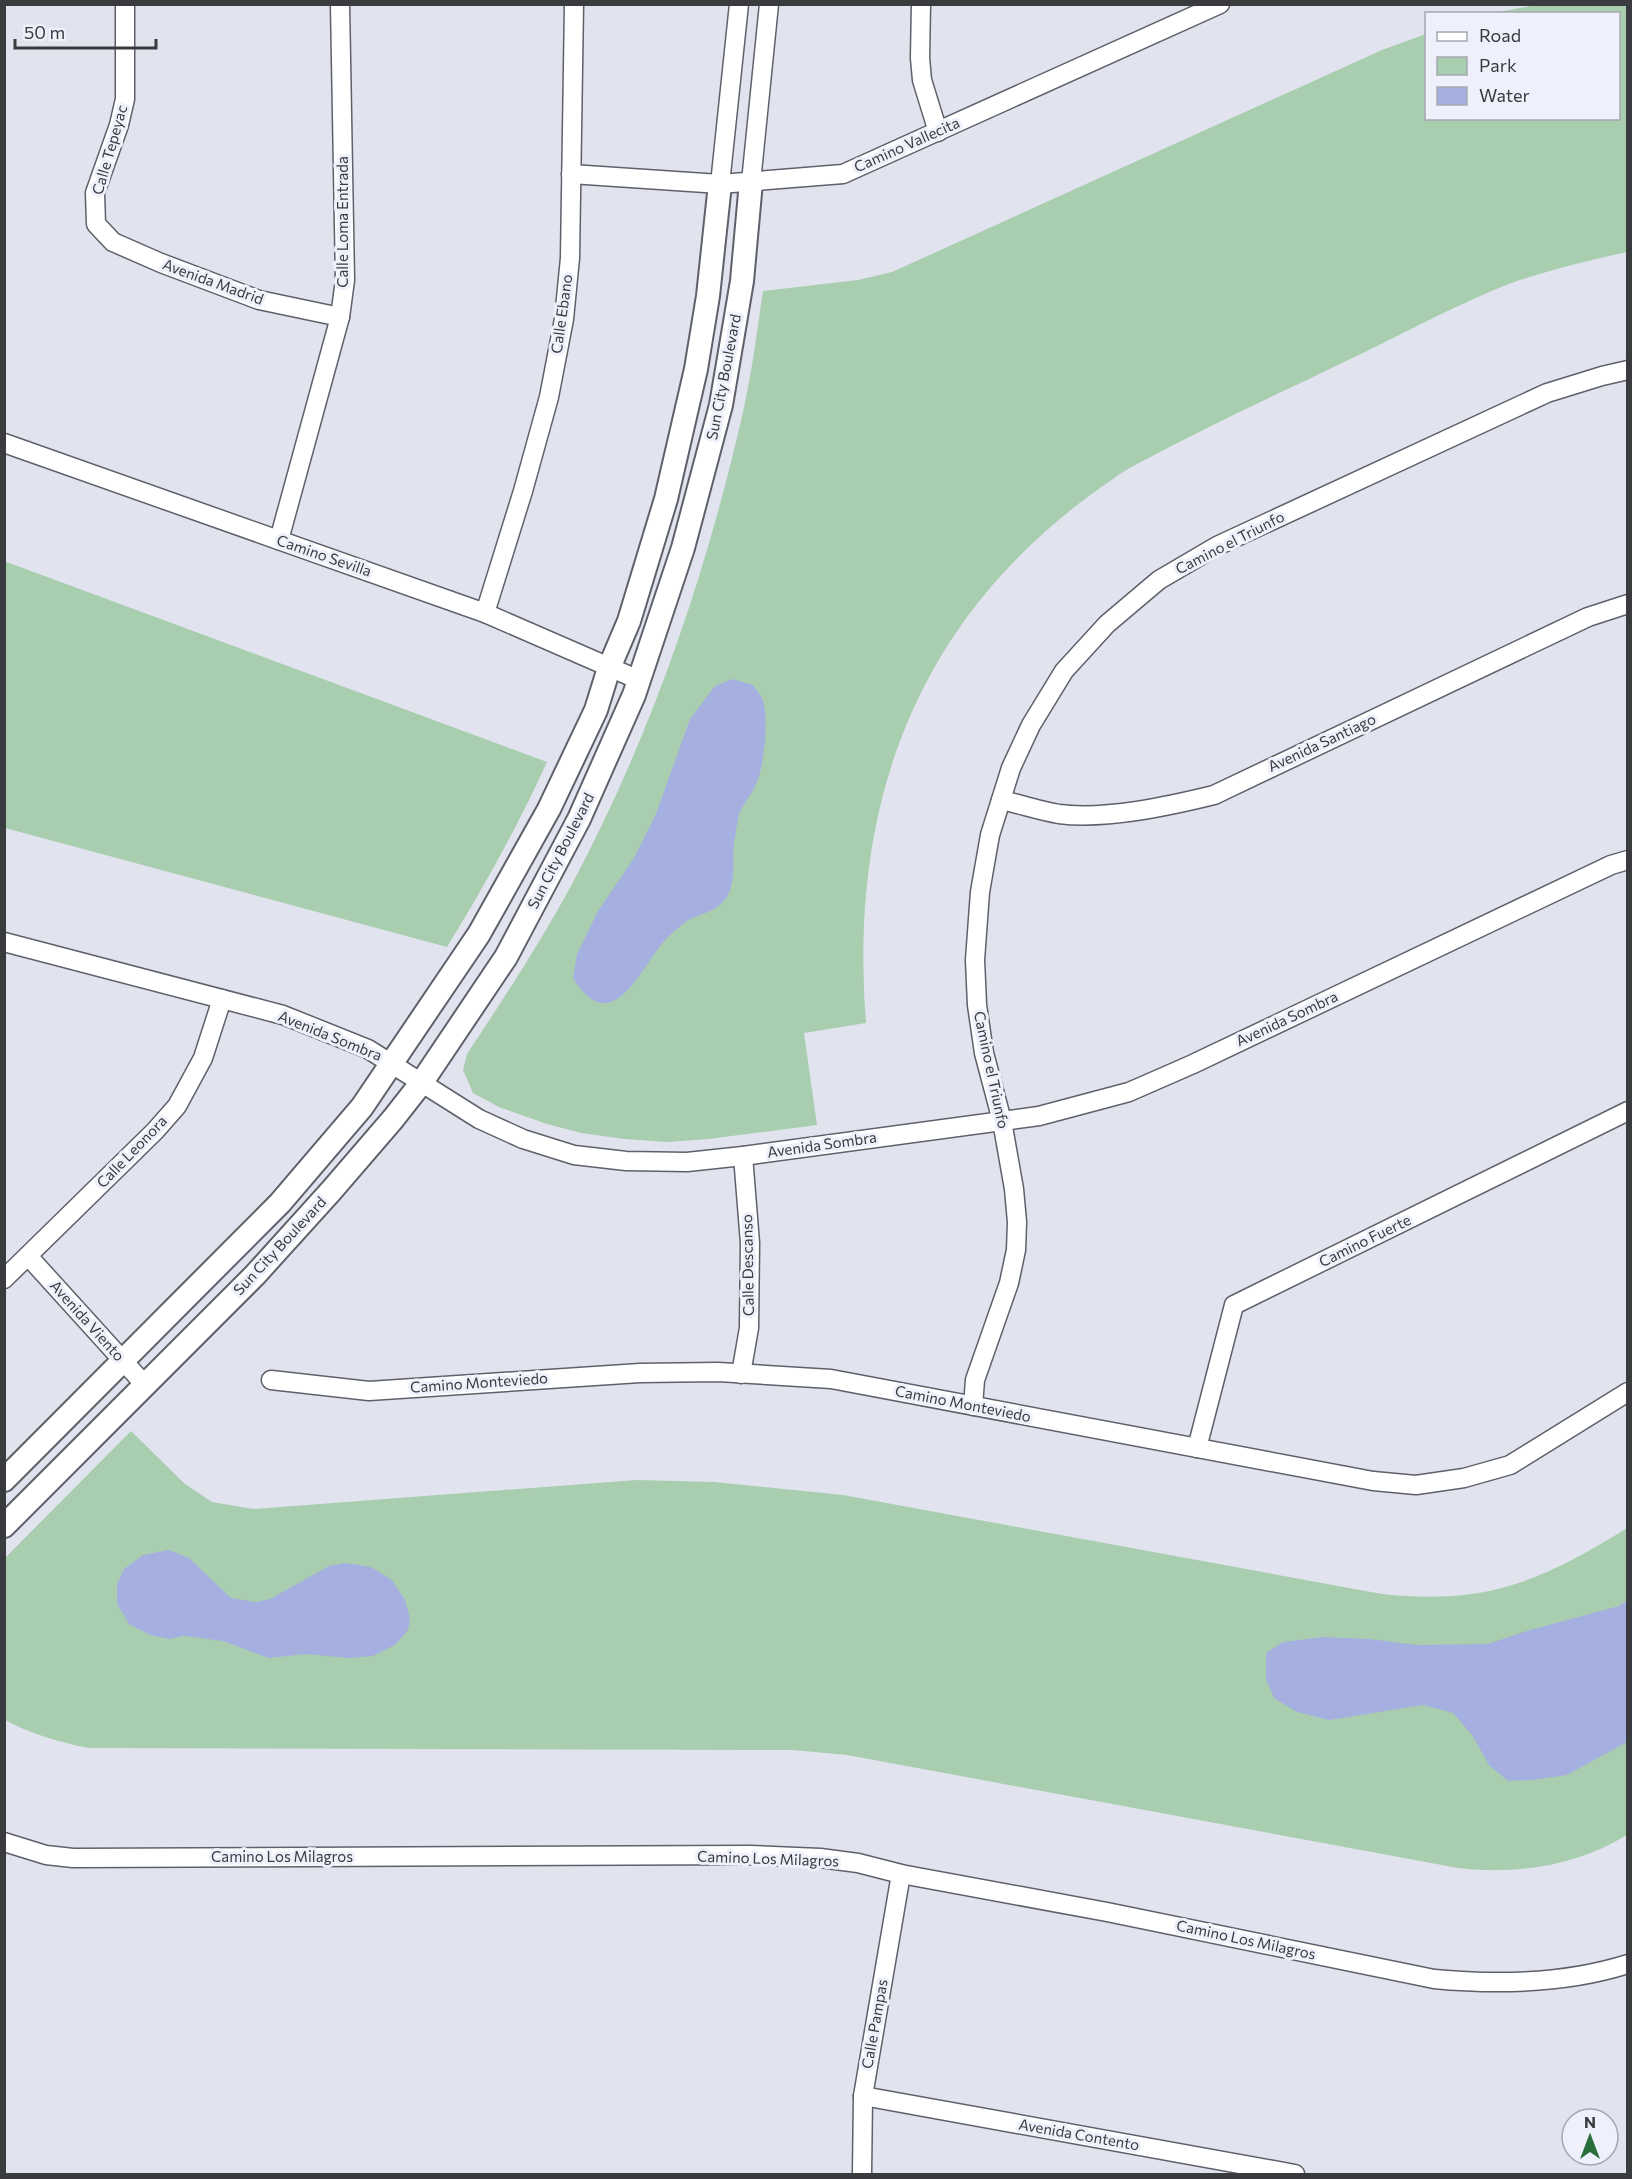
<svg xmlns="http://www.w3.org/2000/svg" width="1632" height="2179" font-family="Commissioner,sans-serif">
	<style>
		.green { fill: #a9ceaf }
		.water { fill: #a5b0e1 }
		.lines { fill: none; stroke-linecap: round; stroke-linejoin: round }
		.minor-casing { stroke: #5e606a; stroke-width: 21 }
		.tertiary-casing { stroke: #5e606a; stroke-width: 26 }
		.minor { stroke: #fff; stroke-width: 18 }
		.tertiary { stroke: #fff; stroke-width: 22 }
		.labels { text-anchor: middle; stroke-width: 6; stroke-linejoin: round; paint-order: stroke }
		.street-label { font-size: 15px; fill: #3a3b3f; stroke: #eef1fc }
	</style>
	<rect width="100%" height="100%" fill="#e1e4ef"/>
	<!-- green -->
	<g class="green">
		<path d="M1535 5H1627V252C1590 260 1553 269 1517 281 1487 292 1458 306 1429 320 1390 340 1350 359 1311 378 1260 402 1209 426 1160 452 1144 461 1127 468 1113 479 921 609 848 796 866 1023L804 1033 817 1125 709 1139 667 1142 624 1139 581 1133 547 1124 499 1107 473 1093 463 1070 467 1054C504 998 540 943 572 884 651 736 706 575 743 412 752 372 757 331 763 291L858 280 892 272 1382 50 1426 34V118H1618V14L1494 13Z"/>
		<path d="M4 561 547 762C518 826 484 887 447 947L5 828Z"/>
		<path d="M131 1431 185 1484 212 1502 253 1509 637 1480 714 1482 843 1495 1382 1594C1486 1605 1540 1582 1627 1528V1835C1576 1866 1517 1875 1458 1868L847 1755 793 1750 88 1748C59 1742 31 1734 5 1720V1558Z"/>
	</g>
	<!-- water -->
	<g class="water">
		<path d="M733 679 753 685C756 690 762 696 763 701 769 719 764 765 757 782 753 792 746 801 741 810 737 818 737 828 735 837 731 856 737 877 728 895 720 910 704 913 690 919 683 923 675 931 669 936 643 960 614 1045 573 978L577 954 598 911 634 858 656 814 690 719 715 686Z"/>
		<polygon points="169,1550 189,1558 231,1598 256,1602 270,1599 329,1566 345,1563 371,1567 392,1580 405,1600 410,1618 408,1630 395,1645 373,1656 348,1658 306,1654 269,1658 223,1641 184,1636 169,1639 150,1635 129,1624 117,1604 117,1584 124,1569 143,1555"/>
		<polygon points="1627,1600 1627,1742 1567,1775 1533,1780 1508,1781 1489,1765 1472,1735 1453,1713 1423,1705 1329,1720 1297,1712 1274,1698 1266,1679 1266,1653 1283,1642 1323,1637 1369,1639 1418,1645 1488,1644 1530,1630 1619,1606"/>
	</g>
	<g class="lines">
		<defs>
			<g id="minor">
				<polyline points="125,4 125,99 119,125 95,193 96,224 113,242 161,263 259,300 340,317"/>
				<polyline points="921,4 920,58 922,80 938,132"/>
				<polyline points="571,174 720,184 843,174 1220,4"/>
				<polyline points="751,182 769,4"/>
				<polyline points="720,184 739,4"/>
				<polyline points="4,443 485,613 639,680"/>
				<polyline points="279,540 340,317 345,280 340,4"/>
				<polyline points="485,613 523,491 549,397 564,319 570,258 574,4"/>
				<path d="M1001 800C1020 804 1040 811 1059 814 1106 820 1169 806 1214 795L1588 617 1628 604"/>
				<polyline points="4,942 283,1015 368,1049 479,1119 523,1139 574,1155 626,1161 687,1162 743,1156 1039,1116 1129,1092 1193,1064 1611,865 1628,860"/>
				<polyline points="28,1256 145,1385"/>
				<polyline points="4,1279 155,1131 177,1106 203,1058 222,999"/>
				<polyline points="741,1374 749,1328 750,1243 743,1156"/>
				<polyline points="271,1380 369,1391 640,1373 718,1372 831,1379 1373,1481 1416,1485 1464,1478 1510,1465 1628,1392"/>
				<polyline points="973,1406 975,1380 1009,1283 1016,1250 1017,1222 1014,1189 1002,1121 984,1053 977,1005 975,960 980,892 990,835 1011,768 1031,725 1064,671 1107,624 1159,580 1217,546 1547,393 1602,376 1628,370"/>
				<polyline points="1197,1448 1234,1305 1628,1111"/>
				<path d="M4 1842 46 1855 73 1858 750 1855 820 1858 858 1863 901 1874 1107 1912 1434 1979C1498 1985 1565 1984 1628 1964"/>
				<polyline points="863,2096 1295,2174"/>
				<polyline points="862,2174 863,2096 901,1874"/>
			</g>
			<g id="tertiary">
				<polyline points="4,1480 280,1203 362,1107 479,934 549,809 596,710 609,668 629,621 666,499 696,369 708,296 720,184"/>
				<polyline points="4,1526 255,1275 331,1191 393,1119 422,1082 506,957 579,819 634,695 683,548 721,405 742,281 751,182"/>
			</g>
		</defs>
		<!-- minor casing -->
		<use href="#minor" class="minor-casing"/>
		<!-- tertiary casing -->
		<use href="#tertiary" class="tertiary-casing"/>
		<!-- minor -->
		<use href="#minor" class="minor"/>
		<!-- tertiary -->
		<use href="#tertiary" class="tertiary"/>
	</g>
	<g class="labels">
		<!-- street labels -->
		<g class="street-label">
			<text transform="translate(907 145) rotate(-24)" y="5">Camino Vallecita</text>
			<text transform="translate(110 150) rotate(-74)" y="5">Calle Tepeyac</text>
			<text transform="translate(343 222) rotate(-90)" y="5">Calle Loma Entrada</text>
			<text transform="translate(213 282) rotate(20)" y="5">Avenida Madrid</text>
			<text transform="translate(562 314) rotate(-82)" y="5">Calle Ebano</text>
			<text transform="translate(724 377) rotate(-79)" y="5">Sun City Boulevard</text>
			<text transform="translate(1230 543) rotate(-27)" y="5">Camino el Triunfo</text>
			<text transform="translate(324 556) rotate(19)" y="5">Camino Sevilla</text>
			<text transform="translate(1322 743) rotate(-25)" y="5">Avenida Santiago</text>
			<text transform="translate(561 851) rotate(-63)" y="5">Sun City Boulevard</text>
			<text transform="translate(1287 1019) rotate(-25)" y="5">Avenida Sombra</text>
			<text transform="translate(330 1036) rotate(22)" y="5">Avenida Sombra</text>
			<text transform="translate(991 1070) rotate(78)" y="5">Camino el Triunfo</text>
			<text transform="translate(822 1145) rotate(-8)" y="5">Avenida Sombra</text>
			<text transform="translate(132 1152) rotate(-46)" y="5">Calle Leonora</text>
			<text transform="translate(1365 1241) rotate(-26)" y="5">Camino Fuerte</text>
			<text transform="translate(280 1246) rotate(-47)" y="5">Sun City Boulevard</text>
			<text transform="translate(748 1265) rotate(-91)" y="5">Calle Descanso</text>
			<text transform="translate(87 1321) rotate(48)" y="5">Avenida Viento</text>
			<text transform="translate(479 1383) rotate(-4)" y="5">Camino Monteviedo</text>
			<text transform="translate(963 1404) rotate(11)" y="5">Camino Monteviedo</text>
			<text x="282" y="1862">Camino Los Milagros</text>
			<text transform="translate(768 1859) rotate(2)" y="5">Camino Los Milagros</text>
			<text transform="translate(1246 1940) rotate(12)" y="5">Camino Los Milagros</text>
			<text transform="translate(875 2024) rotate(-80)" y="5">Calle Pampas</text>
			<text transform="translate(1079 2135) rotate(10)" y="5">Avenida Contento</text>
		</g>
	</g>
	<!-- border -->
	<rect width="1632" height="2179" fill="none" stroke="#3a3b3f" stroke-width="12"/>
	<!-- legend -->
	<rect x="1425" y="12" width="195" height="108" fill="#eef1fc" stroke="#a6a8b0" stroke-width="1.5"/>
	<rect x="1437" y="32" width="30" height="9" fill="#ffffff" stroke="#a6a8b0" stroke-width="1.5"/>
	<text x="1479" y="42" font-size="18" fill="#3a3b3f">Road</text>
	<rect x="1437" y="57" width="30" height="18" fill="#a9ceaf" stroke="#a6a8b0" stroke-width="1.5"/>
	<text x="1479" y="72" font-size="18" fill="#3a3b3f">Park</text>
	<rect x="1437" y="87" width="30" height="18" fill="#a5b0e1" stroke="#a6a8b0" stroke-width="1.5"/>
	<text x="1479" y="102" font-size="18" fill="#3a3b3f">Water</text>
	<!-- north arrow -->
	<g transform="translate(1590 2137)"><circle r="28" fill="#eef1fc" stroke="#a6a8b0" stroke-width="1.5"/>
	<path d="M0-4.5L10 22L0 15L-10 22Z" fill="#276e3a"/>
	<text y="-9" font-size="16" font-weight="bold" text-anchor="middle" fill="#3a3b3f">N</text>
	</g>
	<!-- scale -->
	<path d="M15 39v9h141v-9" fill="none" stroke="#3a3b3f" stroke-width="3"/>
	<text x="24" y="39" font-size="18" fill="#3a3b3f" stroke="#eef1fc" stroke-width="4.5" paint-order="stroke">50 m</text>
</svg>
